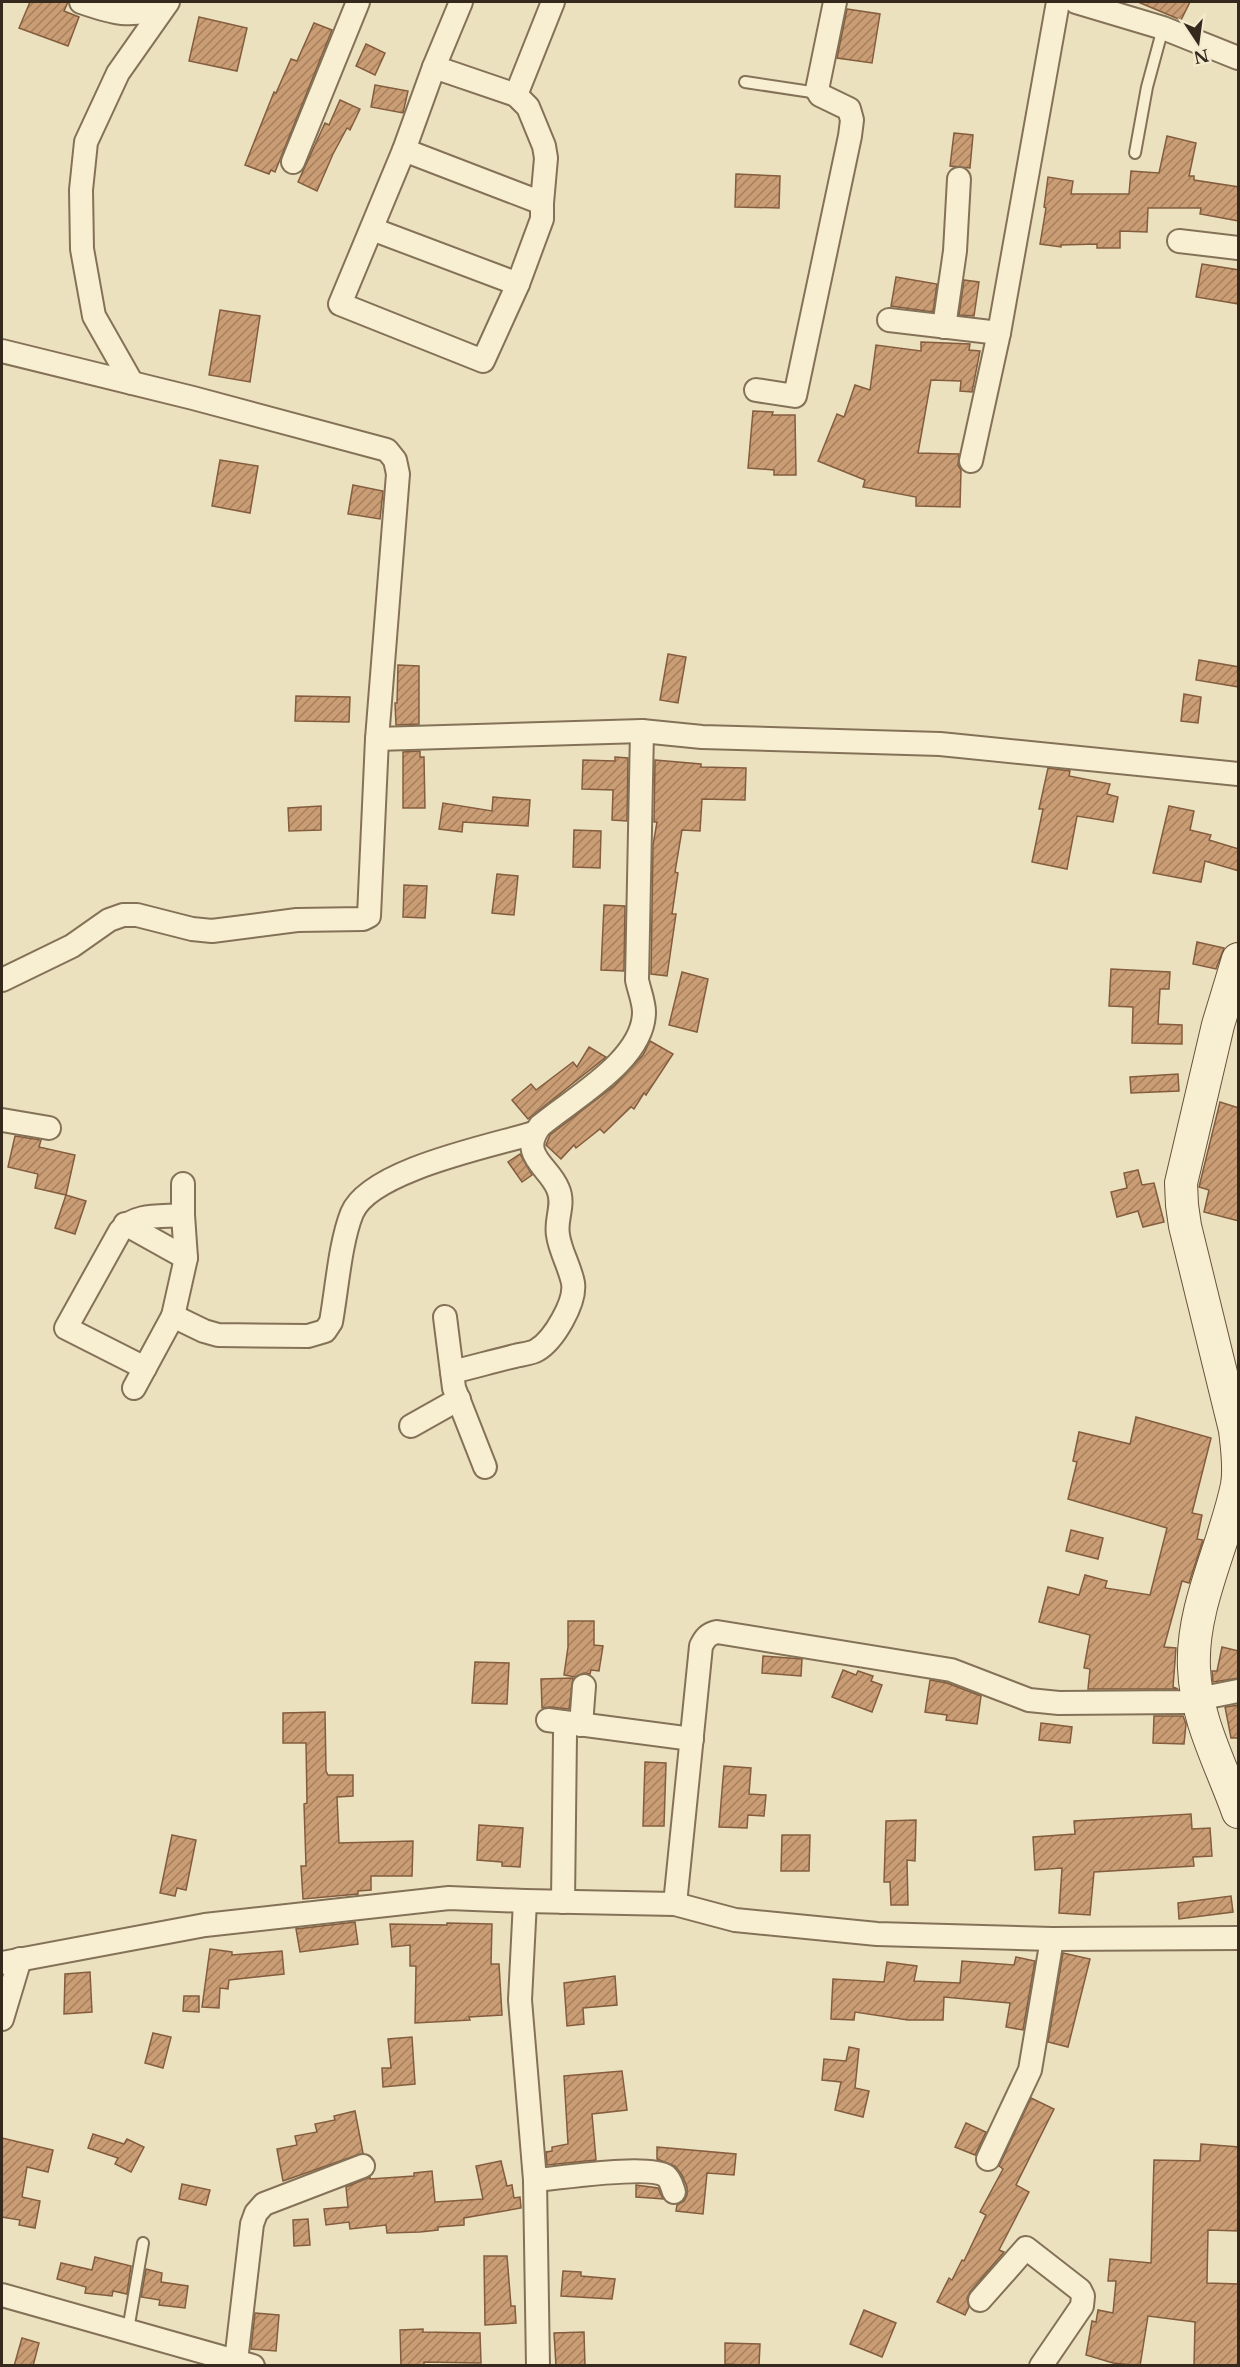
<svg xmlns="http://www.w3.org/2000/svg" width="1240" height="2367" font-family="'Libre Baskerville',serif">
	<style>
		.building { fill: url(#building-hatch); stroke: #835d3e; stroke-width: 1.5 }
		.lines { fill: none; stroke-linecap: round; stroke-linejoin: round }
		.lane-casing { stroke: #847258; stroke-width: 14 }
		.street-casing { stroke: #847258; stroke-width: 26 }
		.secondary-casing { stroke: #66533b; stroke-width: 34 }
		.lane { stroke: #f8eed1; stroke-width: 10 }
		.street { stroke: #f8eed1; stroke-width: 22 }
		.secondary { stroke: #f8eed1; stroke-width: 32 }
	</style>
	<defs>
		<pattern id="building-hatch" width="6" height="6" patternUnits="userSpaceOnUse" patternTransform="scale(1.5)"><rect width="6" height="6" fill="#ca9d75"/><path d="M-1 1l2-2M0 6l6-6M5 7l2-2" fill="none" stroke="#a5805f"/></pattern>
	</defs>
	<rect width="100%" height="100%" fill="#ece1be"/>
	<!-- building -->
	<g class="building">
		<polygon points="30,2 68,2 64,11 79,17 68,46 19,28"/>
		<polygon points="1138,2 1190,2 1181,20"/>
		<polygon points="847,9 880,14 872,63 837,58"/>
		<polygon points="199,17 247,28 237,71 189,61"/>
		<polygon points="314,23 332,30 275,172 271,170 269,174 245,165 274,92 276,93 291,59 297,61"/>
		<polygon points="366,44 385,53 375,75 356,66"/>
		<polygon points="375,85 408,91 403,113 371,107"/>
		<polygon points="340,100 360,109 350,130 347,128 333,154 317,191 298,182 325,123 329,125"/>
		<polygon points="954,133 973,135 970,168 950,166"/>
		<polygon points="1167,136 1196,143 1189,176 1194,176 1194,180 1239,187 1239,221 1200,214 1201,208 1148,208 1147,232 1120,231 1120,248 1097,248 1097,244 1061,245 1061,247 1040,244 1046,208 1044,207 1048,177 1073,181 1071,194 1129,194 1131,171 1159,173"/>
		<polygon points="736,174 780,176 779,208 735,207"/>
		<polygon points="1202,264 1239,270 1239,304 1196,297"/>
		<polygon points="896,277 937,284 933,312 891,306"/>
		<polygon points="964,280 979,282 974,316 959,315"/>
		<polygon points="220,310 260,316 250,382 209,375"/>
		<polygon points="921,342 970,344 969,350 980,351 972,392 960,391 961,381 931,380 918,453 959,454 958,465 961,470 960,507 916,506 916,497 863,487 865,480 818,461 837,414 844,417 855,385 870,390 876,345 921,351"/>
		<polygon points="753,411 773,412 772,415 795,415 796,475 774,475 774,470 748,468"/>
		<polygon points="220,460 258,466 250,513 212,506"/>
		<polygon points="353,485 383,491 380,519 348,514"/>
		<polygon points="668,654 686,657 678,703 660,700"/>
		<polygon points="1199,660 1239,667 1239,687 1196,680"/>
		<polygon points="398,665 419,666 419,724 396,725 395,703 397,703"/>
		<polygon points="1184,694 1201,697 1198,723 1181,721"/>
		<polygon points="296,696 350,697 349,722 295,721"/>
		<polygon points="420,751 420,757 424,757 425,808 403,808 403,752"/>
		<polygon points="615,757 628,758 627,821 612,820 613,790 582,789 583,760 615,761"/>
		<polygon points="655,760 701,764 701,767 746,768 745,800 702,799 700,831 682,830 675,872 678,873 672,914 676,914 667,976 651,974 653,845 657,822 654,822"/>
		<polygon points="1048,768 1070,771 1069,776 1110,784 1107,794 1118,797 1113,822 1077,816 1067,869 1032,862 1043,809 1039,809"/>
		<polygon points="493,797 530,800 528,826 463,822 462,832 439,829 443,803 492,811"/>
		<polygon points="321,806 321,830 289,831 288,808"/>
		<polygon points="1169,806 1194,811 1190,830 1211,835 1209,840 1239,849 1239,871 1205,861 1201,882 1153,873"/>
		<polygon points="574,830 601,831 600,868 573,867"/>
		<polygon points="497,874 518,876 514,915 492,913"/>
		<polygon points="404,885 427,886 425,918 403,917"/>
		<polygon points="604,905 625,906 624,971 601,970"/>
		<polygon points="1197,942 1224,948 1216,969 1193,964"/>
		<polygon points="1111,969 1170,972 1169,989 1160,989 1158,1024 1182,1025 1182,1044 1132,1043 1133,1007 1109,1006"/>
		<polygon points="682,972 708,979 697,1032 669,1025"/>
		<polygon points="650,1041 673,1054 646,1095 644,1093 634,1109 631,1107 604,1133 600,1129 576,1148 574,1145 561,1159 546,1145 550,1135 614,1086 643,1055"/>
		<polygon points="589,1047 606,1057 528,1119 512,1100 531,1084 536,1090 573,1062 577,1067"/>
		<polygon points="1178,1074 1179,1091 1131,1093 1130,1077"/>
		<polygon points="1220,1102 1239,1108 1239,1221 1204,1212 1209,1190 1199,1187"/>
		<polygon points="15,1136 41,1140 39,1147 75,1155 66,1195 35,1188 38,1174 8,1167"/>
		<polygon points="520,1154 532,1175 522,1182 508,1162"/>
		<polygon points="1138,1170 1142,1185 1154,1183 1164,1222 1143,1227 1138,1211 1117,1217 1111,1192 1127,1188 1124,1173"/>
		<polygon points="66,1195 86,1201 75,1234 55,1228"/>
		<polygon points="1136,1417 1211,1438 1192,1513 1202,1515 1197,1539 1203,1540 1189,1583 1182,1581 1164,1647 1176,1648 1173,1687 1178,1689 1088,1689 1090,1669 1084,1668 1090,1635 1039,1622 1048,1587 1079,1595 1085,1575 1107,1581 1105,1588 1150,1595 1167,1528 1068,1499 1077,1462 1073,1461 1079,1432 1130,1444"/>
		<polygon points="1071,1530 1103,1538 1098,1559 1066,1551"/>
		<polygon points="568,1621 594,1621 594,1645 603,1646 599,1671 591,1670 590,1674 584,1673 575,1677 564,1675 568,1647"/>
		<polygon points="1222,1647 1239,1651 1239,1678 1213,1682 1212,1671 1217,1671"/>
		<polygon points="763,1656 802,1659 801,1676 762,1673"/>
		<polygon points="475,1662 509,1663 507,1704 472,1703"/>
		<polygon points="843,1670 856,1675 858,1671 873,1676 871,1681 882,1685 872,1712 832,1697"/>
		<polygon points="573,1678 569,1709 550,1707 542,1708 541,1679"/>
		<polygon points="930,1680 947,1683 981,1696 977,1724 946,1720 947,1715 925,1712"/>
		<polygon points="1239,1705 1239,1738 1231,1738 1225,1707"/>
		<polygon points="325,1712 326,1771 328,1775 353,1775 353,1796 337,1797 339,1843 413,1841 412,1876 371,1876 371,1890 358,1891 358,1894 303,1899 301,1866 306,1866 304,1804 307,1803 306,1743 283,1743 283,1713"/>
		<polygon points="1183,1716 1186,1724 1184,1744 1153,1743 1154,1716"/>
		<polygon points="1041,1723 1072,1727 1070,1743 1039,1740"/>
		<polygon points="645,1762 666,1763 664,1826 643,1826"/>
		<polygon points="724,1766 751,1768 749,1794 766,1795 764,1816 748,1815 747,1828 719,1827"/>
		<polygon points="1191,1814 1192,1829 1210,1828 1212,1856 1193,1857 1194,1866 1094,1872 1090,1915 1059,1913 1062,1868 1035,1870 1033,1837 1075,1834 1074,1821"/>
		<polygon points="916,1820 915,1861 907,1860 908,1905 891,1905 890,1882 884,1882 886,1821"/>
		<polygon points="479,1825 523,1828 520,1867 502,1866 502,1862 477,1860"/>
		<polygon points="172,1835 196,1840 186,1890 177,1888 175,1896 160,1893"/>
		<polygon points="782,1835 810,1835 809,1871 781,1871"/>
		<polygon points="1231,1896 1233,1912 1179,1919 1178,1903"/>
		<polygon points="355,1922 358,1944 300,1952 296,1929"/>
		<polygon points="447,1923 492,1924 491,1964 499,1964 502,2015 469,2017 470,2020 415,2023 416,1966 410,1966 410,1945 392,1947 390,1924 447,1925"/>
		<polygon points="210,1949 232,1952 232,1955 282,1951 284,1974 229,1980 228,1989 220,1988 219,2008 202,2007"/>
		<polygon points="1063,1953 1090,1959 1068,2047 1048,2042"/>
		<polygon points="1016,1957 1035,1961 1023,2030 1006,2027 1010,2003 944,1997 943,2020 908,2020 855,2012 854,2020 831,2019 833,1979 884,1982 887,1962 917,1966 914,1981 960,1983 962,1961 1014,1965"/>
		<polygon points="90,1972 92,2012 64,2014 65,1974"/>
		<polygon points="615,1976 617,2005 583,2008 584,2024 567,2026 564,1983"/>
		<polygon points="184,1996 199,1996 199,2012 183,2011"/>
		<polygon points="153,2033 171,2037 163,2068 145,2063"/>
		<polygon points="412,2037 415,2084 383,2087 382,2068 391,2068 388,2039"/>
		<polygon points="849,2047 859,2049 855,2088 869,2091 863,2117 835,2110 841,2082 822,2080 824,2059 846,2061"/>
		<polygon points="622,2071 627,2110 592,2114 596,2160 547,2165 546,2152 552,2151 552,2147 568,2144 564,2076"/>
		<polygon points="1031,2098 1054,2109 1016,2185 1029,2192 999,2250 1004,2252 970,2292 967,2298 969,2307 965,2315 937,2302 949,2278 952,2280 962,2260 964,2261 986,2215 980,2212 1003,2169 999,2166"/>
		<polygon points="355,2111 363,2153 283,2181 277,2149 297,2145 295,2136 317,2132 315,2124 335,2120 334,2116"/>
		<polygon points="966,2123 986,2132 975,2155 955,2147"/>
		<polygon points="93,2134 124,2144 127,2139 144,2147 131,2172 115,2164 118,2158 88,2148"/>
		<polygon points="2,2138 53,2150 48,2172 27,2167 22,2197 40,2201 35,2228 19,2225 20,2220 2,2217"/>
		<polygon points="1201,2144 1239,2147 1239,2231 1208,2230 1207,2283 1239,2284 1239,2366 1194,2366 1195,2322 1148,2316 1140,2366 1113,2363 1086,2355 1092,2321 1096,2322 1098,2310 1113,2313 1116,2281 1108,2281 1110,2259 1151,2263 1154,2160 1200,2161"/>
		<polygon points="657,2147 736,2154 734,2175 707,2173 703,2214 676,2211 677,2205 684,2201 687,2195 687,2187 682,2175 675,2166 657,2159"/>
		<polygon points="501,2161 507,2186 512,2185 514,2198 520,2197 521,2208 464,2218 464,2225 438,2227 438,2230 420,2232 387,2233 386,2225 350,2229 349,2222 326,2225 324,2209 348,2207 346,2187 370,2177 370,2179 414,2176 414,2173 432,2171 435,2202 483,2199 476,2166"/>
		<polygon points="182,2184 210,2190 206,2205 179,2199"/>
		<polygon points="636,2185 658,2188 663,2199 636,2197"/>
		<polygon points="308,2219 310,2245 294,2246 293,2220"/>
		<polygon points="484,2256 507,2256 511,2306 515,2306 516,2323 485,2325"/>
		<polygon points="95,2257 131,2266 127,2294 113,2291 112,2296 85,2293 86,2287 57,2279 61,2263 92,2270"/>
		<polygon points="146,2269 162,2273 161,2282 188,2286 185,2308 159,2305 160,2300 141,2297"/>
		<polygon points="563,2271 581,2272 581,2276 615,2279 612,2299 561,2296"/>
		<polygon points="864,2310 896,2323 882,2357 850,2344"/>
		<polygon points="255,2313 279,2315 276,2351 251,2349"/>
		<polygon points="423,2329 423,2332 480,2333 481,2363 424,2362 424,2365 401,2366 400,2330"/>
		<polygon points="584,2332 585,2366 556,2366 554,2333"/>
		<polygon points="22,2338 39,2343 33,2366 14,2366"/>
		<polygon points="725,2343 760,2344 759,2366 725,2364"/>
	</g>
	<g class="lines">
		<defs>
			<g id="lane">
				<polyline points="745,82 818,93"/>
				<polyline points="1135,153 1147,87 1163,28"/>
				<polyline points="128,2330 143,2243"/>
			</g>
			<g id="street">
				<path d="M81 2C113 13 131 19 164 6"/>
				<polyline points="1076,2 1163,28 1238,58"/>
				<polyline points="516,95 553,2"/>
				<polyline points="404,150 542,203 546,158 544,146 528,107 516,95 434,67 461,2"/>
				<polyline points="293,162 358,2"/>
				<polyline points="372,229 518,284 483,361 340,304 404,150 434,67"/>
				<polyline points="1179,241 1238,248"/>
				<polyline points="518,284 542,219 542,203"/>
				<polyline points="889,320 999,333"/>
				<polyline points="944,327 955,251 959,179"/>
				<polyline points="2,351 193,398 387,450 395,460 398,474 377,739 369,916 363,919 297,920 212,931 192,929 137,915 123,915 109,920 72,946 2,980"/>
				<polyline points="132,383 94,316 82,249 81,190 86,142 118,73 168,2"/>
				<polyline points="756,390 795,396 850,136 852,120 849,109 820,95 817,90 835,2"/>
				<polyline points="971,461 999,333 1058,2"/>
				<polyline points="377,739 642,731 702,737 940,744 1238,774"/>
				<polyline points="2,1120 49,1128"/>
				<polyline points="125,1224 186,1258"/>
				<polyline points="173,1316 186,1258 183,1215"/>
				<polyline points="445,1317 454,1388 485,1467"/>
				<path d="M145 1368 66 1328 120 1231C135 1213 161 1217 183 1215V1184"/>
				<path d="M452 1372C473 1367 494 1361 515 1356 521 1354 531 1354 537 1350 554 1340 576 1302 573 1283 570 1267 560 1251 558 1235 555 1219 565 1205 558 1189 549 1166 518 1155 540 1126 573 1098 644 1060 644 1012 644 1002 639 990 637 980L642 731"/>
				<path d="M134 1388 173 1316 204 1331 218 1335 308 1336 325 1331 331 1322C337 1289 340 1243 352 1213 370 1170 491 1146 534 1133"/>
				<polyline points="411,1426 459,1399"/>
				<polyline points="548,1720 692,1739"/>
				<polyline points="581,1725 584,1686"/>
				<polyline points="525,1901 520,2000 535,2180 538,2366"/>
				<polyline points="563,1902 565,1734"/>
				<path d="M675 1904 701 1646C705 1638 708 1634 717 1632L951 1670 1029 1700 1059 1703 1183 1702 1238 1691"/>
				<polyline points="2,1963 205,1925 449,1898 525,1901 675,1904 735,1920 877,1934 1052,1939 1238,1938"/>
				<polyline points="2,2019 20,1959"/>
				<polyline points="988,2159 1030,2070 1052,1939"/>
				<path d="M535 2180C560 2178 649 2164 666 2176 671 2180 672 2187 674 2192"/>
				<polyline points="2,2295 253,2366"/>
				<polyline points="980,2300 1026,2248 1080,2290 1083,2296 1082,2306 1041,2366"/>
				<polyline points="236,2361 252,2224 256,2213 264,2204 363,2166"/>
			</g>
			<path id="secondary" d="M1238 959 1218 1025 1181 1183 1182 1205 1185 1226 1235 1430C1237 1448 1240 1467 1237 1485 1225 1545 1191 1606 1194 1668 1196 1720 1221 1764 1238 1812"/>
		</defs>
		<!-- lane casing -->
		<use href="#lane" class="lane-casing"/>
		<!-- street casing -->
		<use href="#street" class="street-casing"/>
		<!-- secondary casing -->
		<use href="#secondary" class="secondary-casing"/>
		<!-- lane -->
		<use href="#lane" class="lane"/>
		<!-- street -->
		<use href="#street" class="street"/>
		<!-- secondary -->
		<use href="#secondary" class="secondary"/>
	</g>
	<!-- border -->
	<rect width="1240" height="2367" fill="none" stroke="#34291c" stroke-width="6"/>
	<!-- north arrow -->
	<g transform="translate(1198 42) rotate(167)" stroke="#f4ebce" stroke-width="4.5" paint-order="stroke">
	<path d="M0-4.5L10 22L0 15L-10 22Z" fill="#34291c"/>
	<text y="-9" font-size="16" font-weight="bold" text-anchor="middle" fill="#34291c">N</text>
	</g>
</svg>
